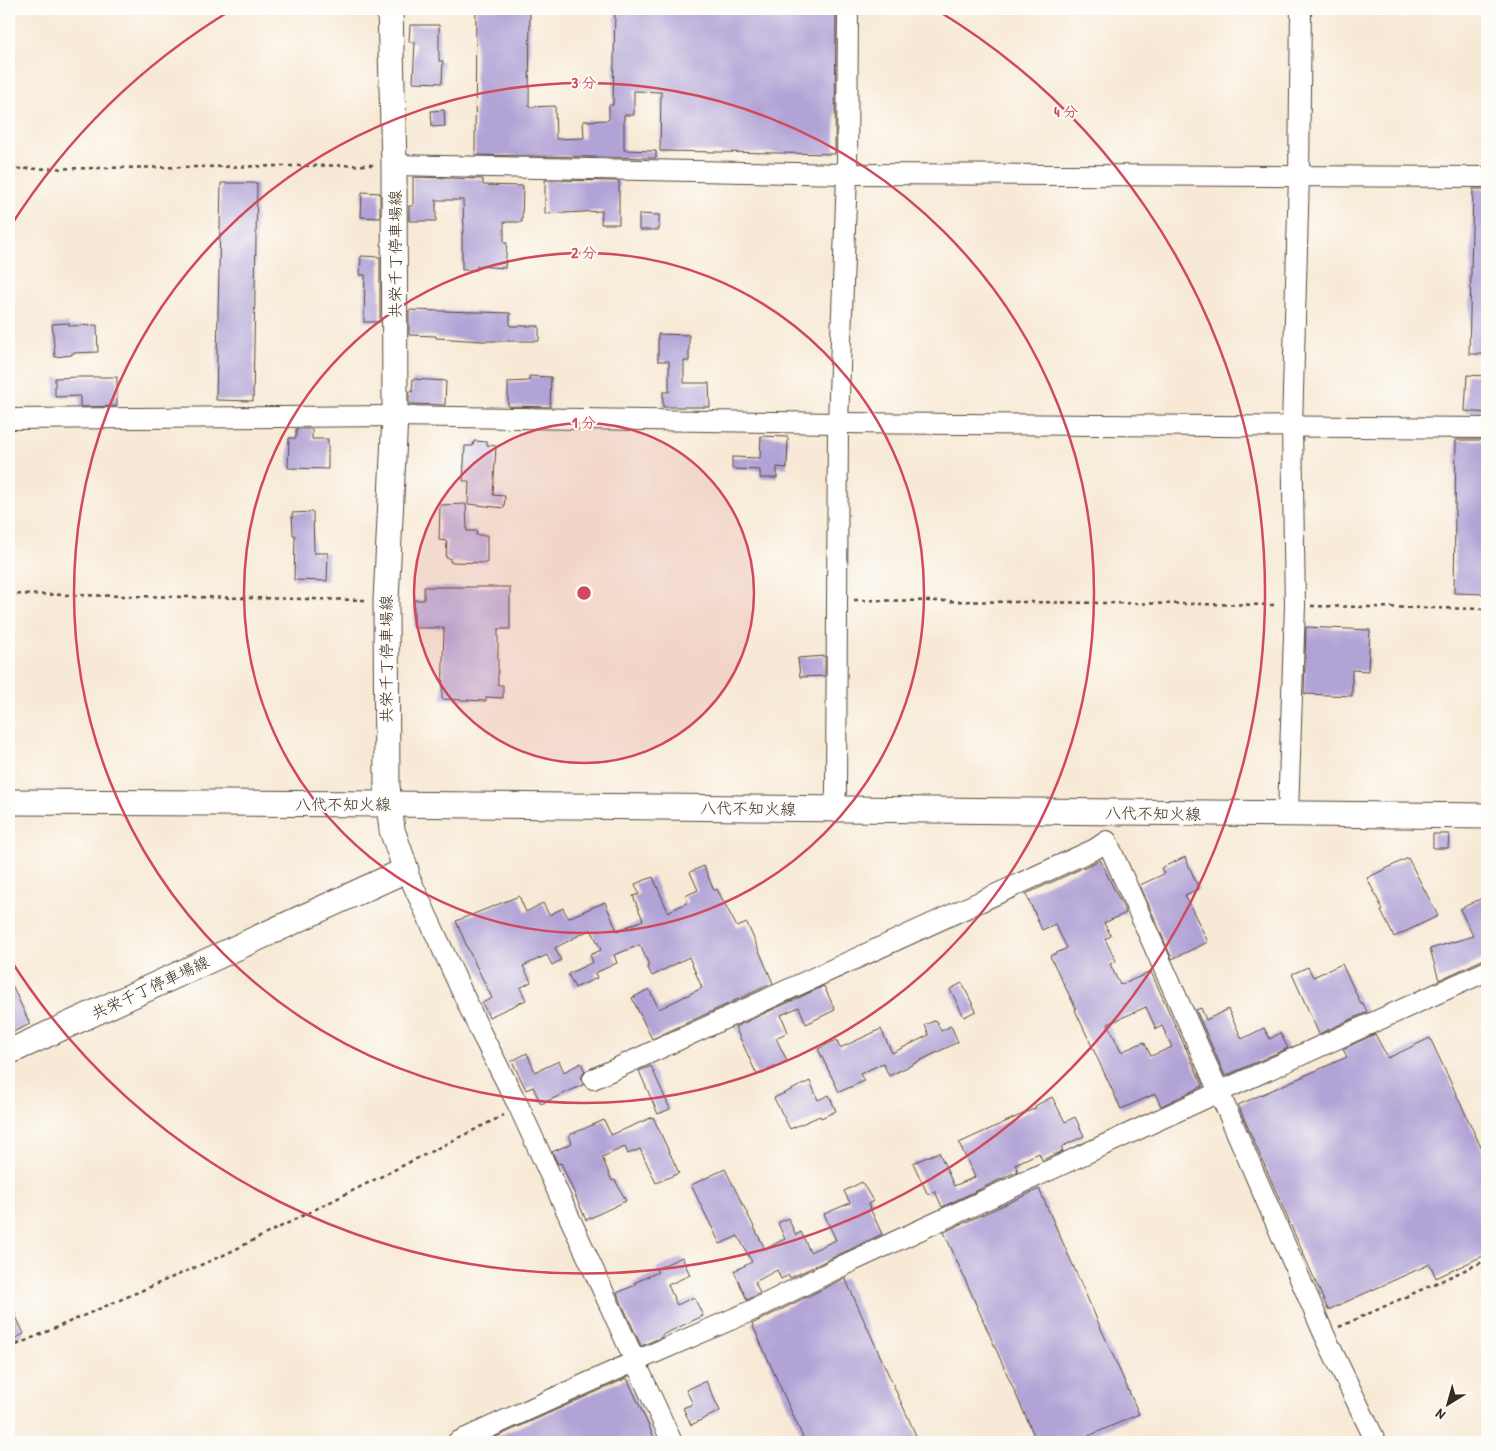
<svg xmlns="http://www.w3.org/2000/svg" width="1496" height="1451" font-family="'Patrick Hand','Klee One',sans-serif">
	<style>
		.building { fill: #b1a3d6; fill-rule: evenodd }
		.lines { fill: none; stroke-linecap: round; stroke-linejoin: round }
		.minor-casing { stroke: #574739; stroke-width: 22 }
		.major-casing { stroke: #574739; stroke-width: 27 }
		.path { stroke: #574739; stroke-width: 2.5; stroke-dasharray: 4 4; stroke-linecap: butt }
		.minor { stroke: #fff; stroke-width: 20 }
		.major { stroke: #fff; stroke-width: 25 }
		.ring { fill: none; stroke: #d1495b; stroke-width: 2.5 }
		.labels { text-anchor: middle; stroke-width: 4; stroke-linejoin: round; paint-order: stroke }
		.street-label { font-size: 16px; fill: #3b2a1e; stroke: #fdfcf7 }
		.centre { fill: #d1495b; stroke: #fdfcf7; stroke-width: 2.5 }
		.ring-label { font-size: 15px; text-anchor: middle; font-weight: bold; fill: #d1495b; stroke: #fdfcf7; stroke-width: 4; stroke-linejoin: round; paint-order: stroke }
	</style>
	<rect width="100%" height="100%" fill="#fdfcf7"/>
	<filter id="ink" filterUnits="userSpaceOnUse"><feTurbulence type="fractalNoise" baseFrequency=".02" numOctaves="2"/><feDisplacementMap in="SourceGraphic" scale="10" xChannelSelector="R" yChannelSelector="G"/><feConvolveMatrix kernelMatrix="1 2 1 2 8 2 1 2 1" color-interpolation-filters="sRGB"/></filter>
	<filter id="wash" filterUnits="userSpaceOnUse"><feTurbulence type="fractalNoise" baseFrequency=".0096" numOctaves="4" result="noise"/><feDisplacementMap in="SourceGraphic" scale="20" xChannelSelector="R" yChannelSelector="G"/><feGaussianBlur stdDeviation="1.12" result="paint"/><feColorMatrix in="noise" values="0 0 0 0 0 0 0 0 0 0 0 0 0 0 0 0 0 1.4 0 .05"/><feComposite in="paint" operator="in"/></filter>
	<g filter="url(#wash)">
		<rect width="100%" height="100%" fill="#f7e9d5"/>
		<g id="blocks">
			<!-- building -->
			<g class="building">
				<polygon points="476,9 530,9 529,107 555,106 556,139 584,138 583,121 609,120 609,105 613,105 615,9 836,9 835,154 660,151 661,92 634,91 634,115 624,115 624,150 656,151 656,158 475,155"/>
				<polygon points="410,25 439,25 439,61 443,61 442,83 413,82 415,42 409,42"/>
				<polygon points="444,110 445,126 432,127 431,111"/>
				<polygon points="413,177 483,179 483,185 523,186 522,222 504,222 504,243 507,243 505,268 477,266 477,270 462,270 462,232 464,232 463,200 436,200 436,221 409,221 409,206 413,206"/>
				<polygon points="545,180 619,181 619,224 601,224 602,211 545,214"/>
				<polygon points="221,183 257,183 253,401 216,400"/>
				<polygon points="1473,189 1487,189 1487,354 1469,354"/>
				<polygon points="362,192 380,193 380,218 361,217"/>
				<polygon points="639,214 659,215 659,230 639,230"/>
				<polygon points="361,256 380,257 380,322 364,322 365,275 360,275"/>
				<polygon points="409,310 510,313 510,326 539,326 539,341 482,341 436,338 436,336 409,335"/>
				<polygon points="69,323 69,326 97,325 98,352 72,353 72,355 55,357 52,324"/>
				<polygon points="658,334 689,335 689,361 684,361 684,383 709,383 710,407 663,407 663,392 669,392 669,361 658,361"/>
				<polygon points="1467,375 1487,376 1487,413 1465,411"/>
				<polygon points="529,376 551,377 550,407 508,406 508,382 529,381"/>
				<polygon points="80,377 117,377 117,406 80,407 80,396 55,397 55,378"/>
				<polygon points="413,379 446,381 445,405 409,404 409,391 412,392"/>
				<polygon points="296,429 312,429 312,439 328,439 328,469 288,468 289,438 296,438"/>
				<polygon points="761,436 788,437 787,468 777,467 777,478 760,478 760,470 732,469 732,457 760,458"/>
				<polygon points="1456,440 1487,440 1487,594 1454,593"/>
				<polygon points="474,441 487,442 487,445 496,446 493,495 505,496 504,508 468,504 469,481 463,481 465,446 473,446"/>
				<polygon points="466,504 467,531 477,531 476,535 487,535 487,563 450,562 450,558 446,558 447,541 439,540 440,505"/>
				<polygon points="313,512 314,553 328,553 327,581 294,580 295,535 293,535 292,513"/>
				<polygon points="424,587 510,587 510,629 498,629 498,685 503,685 503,698 486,697 486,701 442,699 444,628 414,628 414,600 424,600"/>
				<polygon points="1306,627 1370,630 1368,671 1352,670 1352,696 1304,694"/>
				<polygon points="825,656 825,676 800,677 798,658"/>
				<polygon points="1433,834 1449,834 1448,848 1433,848"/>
				<polygon points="1185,857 1199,889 1185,895 1208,942 1172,959 1140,885 1164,874 1161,868"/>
				<polygon points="1408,858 1438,916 1394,937 1381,911 1383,910 1367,878"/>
				<path d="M1100 860 1126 913 1104 923 1111 936 1105 939 1116 961 1110 964 1120 985 1151 972 1203 1086 1161 1106 1155 1094 1121 1109 1075 1010 1076 1009 1050 956 1067 948 1055 924 1042 930 1026 894ZM1146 1007 1156 1029 1162 1026 1172 1047 1151 1056 1144 1042 1121 1052 1108 1024Z"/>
				<polygon points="704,866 714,891 717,889 737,927 747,923 773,983 652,1039 632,998 649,989 659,1009 702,988 689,957 652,976 647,966 649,965 640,945 614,955 617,963 595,973 597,978 575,988 568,974 593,962 590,955 601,950 591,929 555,948 561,960 552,965 547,955 523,966 531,982 520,988 526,1000 489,1017 482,1003 492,998 468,949 456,921 519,896 526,912 543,903 549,915 563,908 568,918 605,902 617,931 643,920 633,896 639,894 635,884 653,877 668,912 688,902 685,896 698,890 690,872"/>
				<polygon points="1482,898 1487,908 1487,959 1482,960 1439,980 1430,949 1473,936 1460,909"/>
				<polygon points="1342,964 1361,1004 1363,1003 1367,1012 1319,1034 1292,974 1308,967 1313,977"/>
				<polygon points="9,979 30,1024 9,1034"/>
				<polygon points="962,983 976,1011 964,1017 950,989"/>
				<polygon points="824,986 835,1010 806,1024 799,1007 781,1015 788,1032 776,1038 787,1061 757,1075 735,1027"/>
				<polygon points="1201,1008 1206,1020 1228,1009 1242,1039 1264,1028 1270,1039 1280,1033 1288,1048 1225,1076 1196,1010"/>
				<polygon points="936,1020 941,1031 951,1026 958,1042 889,1076 883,1063 860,1074 864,1081 839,1092 818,1049 837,1040 840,1048 881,1029 892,1053 929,1035 925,1025"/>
				<polygon points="1375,1034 1388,1058 1430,1038 1487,1160 1487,1254 1436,1278 1430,1264 1328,1310 1238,1105 1347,1057 1343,1049"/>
				<polygon points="527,1053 535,1072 559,1061 564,1072 581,1063 585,1071 581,1077 583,1085 541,1104 533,1087 526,1090 512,1061"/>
				<polygon points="651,1066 670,1109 658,1114 639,1071"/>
				<polygon points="810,1081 818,1100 829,1095 836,1111 821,1118 820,1116 790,1129 774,1098"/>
				<polygon points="1052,1097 1065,1122 1075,1117 1084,1136 1061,1147 1063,1151 1042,1160 1039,1153 1015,1164 1018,1171 942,1207 935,1191 928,1195 913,1163 939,1152 954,1186 975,1177 959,1143 1036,1108 1035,1106"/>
				<polygon points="653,1117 679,1173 656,1183 640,1149 628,1154 625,1147 602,1157 612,1181 615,1180 626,1201 586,1220 561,1163 558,1164 552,1152 572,1143 569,1135 604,1120 611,1135"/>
				<polygon points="725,1169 765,1249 785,1239 778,1223 788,1218 796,1235 801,1232 810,1252 836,1240 824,1214 850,1203 844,1191 862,1182 873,1201 868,1204 882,1234 790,1278 789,1275 781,1279 777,1270 755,1282 760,1293 747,1300 734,1271 752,1262 738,1236 720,1244 691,1185"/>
				<polygon points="1039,1189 1139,1414 1075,1442 1037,1442 944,1232"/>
				<polygon points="682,1257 690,1275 668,1285 677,1305 694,1297 703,1316 662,1335 662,1337 641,1346 617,1293 635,1285 634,1283 658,1272 656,1269"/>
				<polygon points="845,1278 919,1442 805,1442 752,1324"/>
				<polygon points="9,1301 24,1334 9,1341"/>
				<polygon points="627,1378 656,1442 485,1442"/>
				<polygon points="706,1381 720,1411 691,1425 683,1408 693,1404 686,1390"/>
			</g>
		</g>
	</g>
	<g filter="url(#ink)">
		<use href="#blocks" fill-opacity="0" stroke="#574739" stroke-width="1"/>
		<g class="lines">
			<defs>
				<g id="minor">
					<polyline points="394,165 847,174 1487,177"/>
					<polyline points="9,419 395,416 838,423 1487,428"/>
					<polyline points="834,809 836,791 838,423 847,174 848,9"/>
					<polyline points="1288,814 1295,605 1292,427 1299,175 1301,9"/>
					<polyline points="406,870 480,1031 519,1107 672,1442"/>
					<polyline points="593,1079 1095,849 1107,841 1219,1092 1324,1334 1376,1442"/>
					<polyline points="457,1442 636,1361 751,1311 844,1265 1219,1092 1487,971"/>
				</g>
				<g id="major">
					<polyline points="9,802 388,804 1487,816"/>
					<polyline points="9,1052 406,870 392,830 387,786 386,600 395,416 394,165 390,9"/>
				</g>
			</defs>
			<!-- minor casing -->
			<use href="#minor" class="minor-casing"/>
			<!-- major casing -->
			<use href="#major" class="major-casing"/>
			<!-- path -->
			<g class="path">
				<polyline points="9,169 375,165"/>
				<polyline points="9,594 367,600"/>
				<polyline points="854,600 1278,605"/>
				<polyline points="1311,606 1487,609"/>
				<polyline points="1339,1327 1487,1260"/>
				<polyline points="9,1348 226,1254 504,1115"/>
			</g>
			<!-- minor -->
			<use href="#minor" class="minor"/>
			<!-- major -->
			<use href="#major" class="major"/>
		</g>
	</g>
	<!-- distance rings -->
	<circle cx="584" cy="593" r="170" fill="#d1495b" fill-opacity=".12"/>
	<g class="ring">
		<circle cx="584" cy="593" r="170"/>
		<circle cx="584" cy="593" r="340"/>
		<circle cx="584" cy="593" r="510"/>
		<path d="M10 227A681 681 0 0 1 233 9M935 9A681 681 0 1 1 10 959"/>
	</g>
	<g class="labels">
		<!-- street labels -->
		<g class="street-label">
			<text transform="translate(395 254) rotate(-90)" y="6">共栄千丁停車場線</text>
			<text transform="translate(386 659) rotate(-90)" y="6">共栄千丁停車場線</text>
			<text x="343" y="810">八代不知火線</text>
			<text transform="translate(748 808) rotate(1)" y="6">八代不知火線</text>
			<text transform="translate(1153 813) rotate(1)" y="6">八代不知火線</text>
			<text transform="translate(150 987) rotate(-25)" y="6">共栄千丁停車場線</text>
		</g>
	</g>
	<circle cx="584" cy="593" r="8" class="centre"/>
	<g class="ring-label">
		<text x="584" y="88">3 分</text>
		<text x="1066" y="117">4 分</text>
		<text x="584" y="258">2 分</text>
		<text x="584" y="428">1 分</text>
	</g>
	<!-- margin -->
	<rect width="1496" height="1451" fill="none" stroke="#fdfcf7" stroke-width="30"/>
	<!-- north arrow -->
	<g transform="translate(1448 1404) rotate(217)" stroke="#fdfcf7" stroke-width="4" paint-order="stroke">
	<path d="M0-4L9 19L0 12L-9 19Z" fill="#3b2a1e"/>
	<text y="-8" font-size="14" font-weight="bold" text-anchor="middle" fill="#3b2a1e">N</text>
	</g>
</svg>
